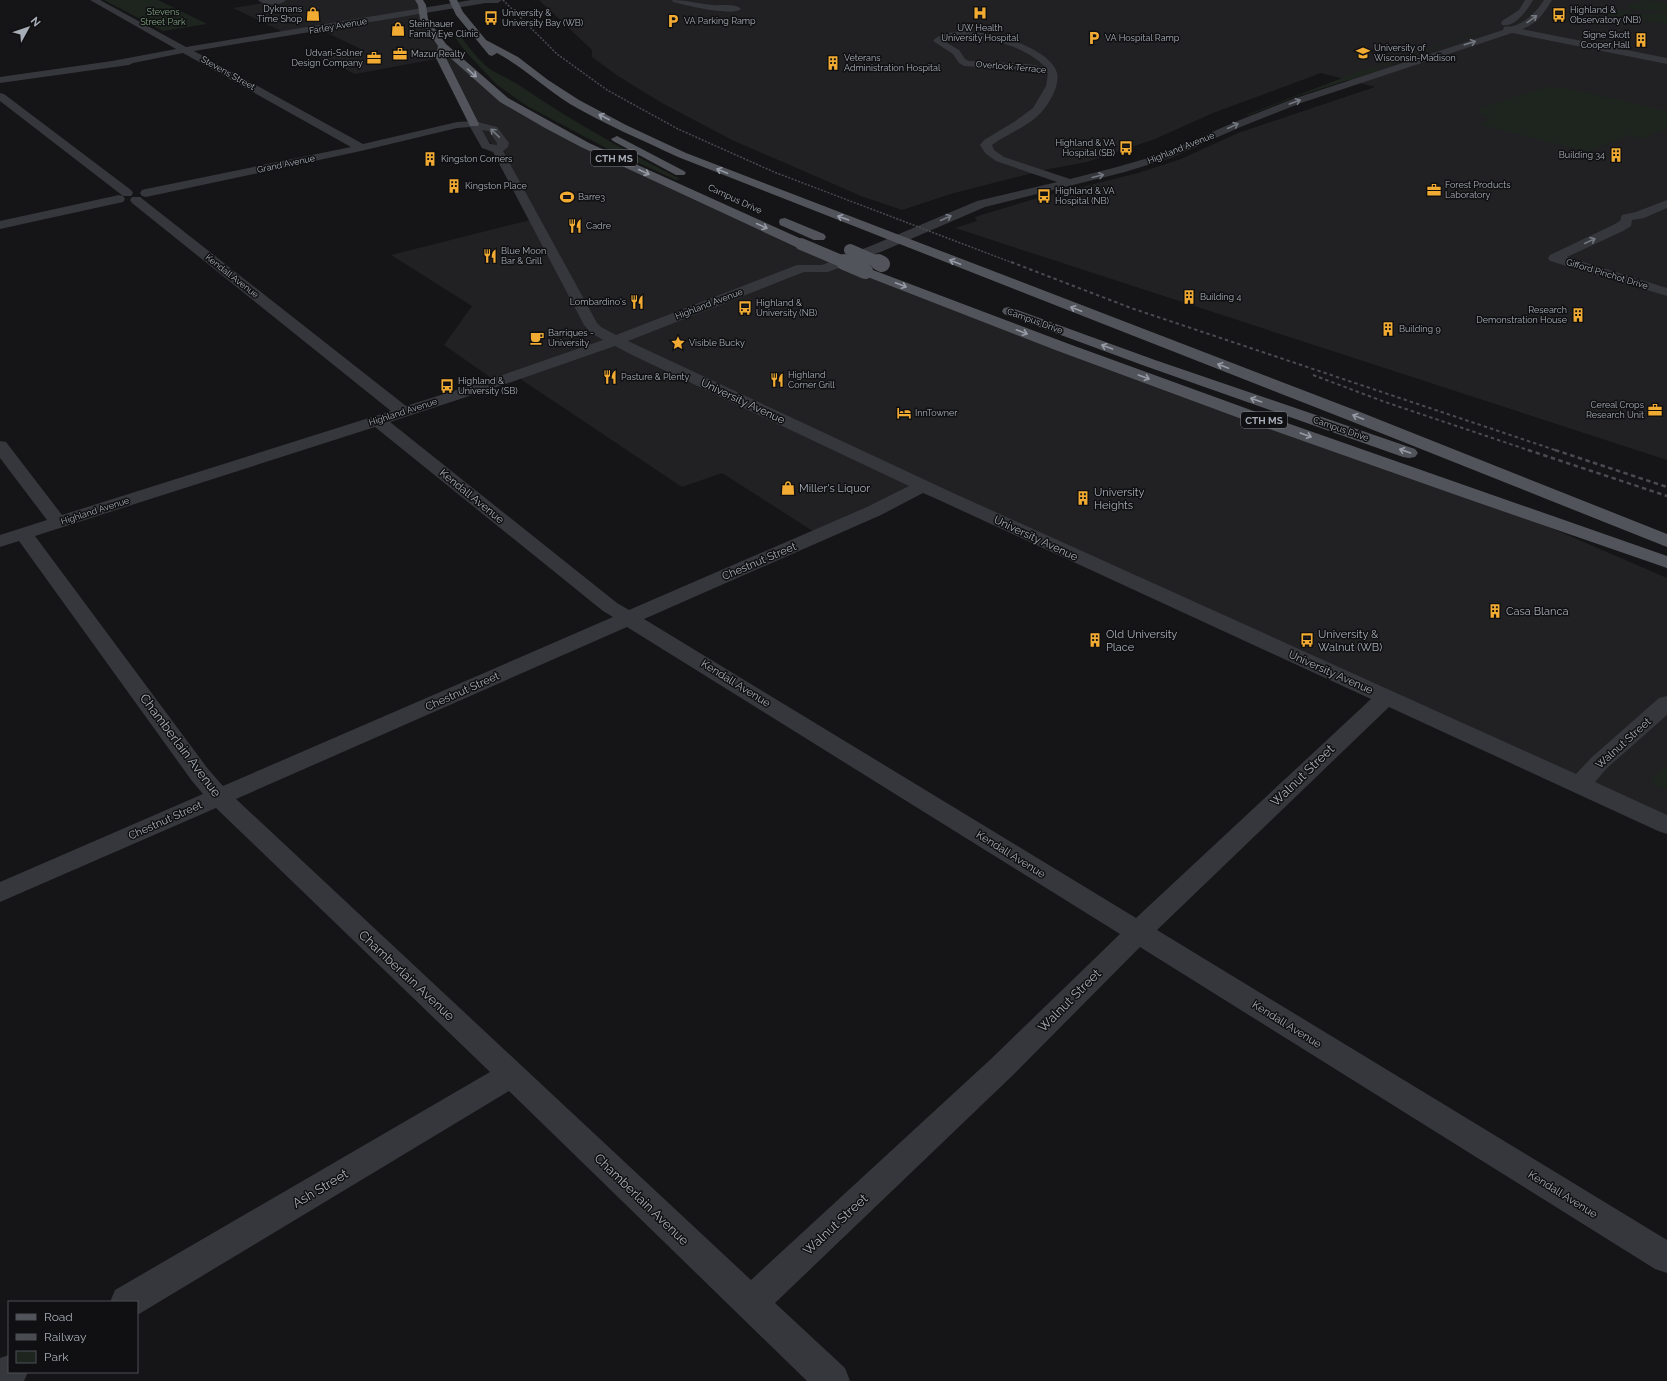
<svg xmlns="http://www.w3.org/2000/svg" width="1667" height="1381" font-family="Raleway,sans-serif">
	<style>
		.built { fill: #212124 }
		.green { fill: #1d251e }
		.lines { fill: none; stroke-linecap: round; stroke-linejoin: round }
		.minor { fill: #36373c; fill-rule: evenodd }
		.major { fill: #52545b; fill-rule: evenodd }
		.rail-far2 { stroke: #494b51; stroke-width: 1.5; stroke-dasharray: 2 1.5; stroke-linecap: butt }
		.rail-far1 { stroke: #494b51; stroke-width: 2; stroke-dasharray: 3.5 3; stroke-linecap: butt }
		.rail { stroke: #494b51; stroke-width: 2.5; stroke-dasharray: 4.5 3.5; stroke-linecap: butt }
		.major-bridge-far1 { stroke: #52545b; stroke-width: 12 }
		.major-bridge { stroke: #52545b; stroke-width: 16 }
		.oneway { stroke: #747880 }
		.oneway2 { stroke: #969ba5 }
		.labels { text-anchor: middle; stroke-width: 3; stroke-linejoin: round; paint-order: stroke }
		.far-poi-label { font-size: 9px; fill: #a7adb7; stroke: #101012; text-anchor: start }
		.far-park-label { font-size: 9px; fill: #7ea27f; stroke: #101012 }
		.far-street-label { font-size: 9px; fill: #a7adb7; stroke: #101012 }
		.shield { fill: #101012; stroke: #7a7e86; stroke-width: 1 }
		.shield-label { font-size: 10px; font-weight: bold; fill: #a7adb7 }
		.street-label { font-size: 11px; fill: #a7adb7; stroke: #101012 }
		.poi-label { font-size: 11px; fill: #a7adb7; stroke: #101012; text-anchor: start }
		.near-street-label { font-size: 13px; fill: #a7adb7; stroke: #101012 }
	</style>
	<rect width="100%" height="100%" fill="#151517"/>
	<!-- built -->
	<g class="built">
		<polygon points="282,0 419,0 424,19 443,46 482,82 549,126 801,244 1491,502 1667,578 1667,825 923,486 819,535 722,473 682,487 516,376 497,382 444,345 472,306 391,255 534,219 497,150 474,124 441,58 355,74 319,57 361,49 319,29 287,34 233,8"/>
		<polygon points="539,0 1667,0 1667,460 955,228 977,221 975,217 1001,209 1041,197 1138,173 1181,159 1238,133 1375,87 1321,73 1213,113 1155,139 1087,162 1049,169 954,193 902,210 861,196 732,140 662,103 618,76 592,57 592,50"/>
	</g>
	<!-- green -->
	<g class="green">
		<polygon points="104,0 158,0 207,24 163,31"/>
		<polygon points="1644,0 1667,3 1667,12 1637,10 1626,7"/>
		<polygon points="1594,9 1630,11 1633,12 1616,18"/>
		<polygon points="1643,13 1667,14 1667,24 1624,18"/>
		<polygon points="1478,33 1481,33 1410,56 1391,65 1377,65"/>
		<path d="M460 36C470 48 480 63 493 71 504 77 515 82 525 89 575 123 626 151 680 179L676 180 606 148 527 106 497 85 465 51 455 37Z"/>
		<polygon points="1371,67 1383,69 1298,96 1249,115 1246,115"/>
		<polygon points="1546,87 1566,88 1667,111 1667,128 1642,139 1629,135 1588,152 1479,124 1491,119 1478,112 1480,108"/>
		<polygon points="1667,766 1667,790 1653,784 1651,780"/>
	</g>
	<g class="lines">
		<!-- minor -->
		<g class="minor">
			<path d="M90 0H100L186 47 471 0H502L498 3H486L194 51 363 144 457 122 474 121 497 127 509 143 508 147 503 151 597 323 601 327 616 335 797 265H822L873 245 977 201 1057 182 996 161 986 154 980 145 984 140 1014 122 1033 108 1046 86 1048 73 1027 70 964 66 959 63 953 54 933 41C954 17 1050 43 1057 73 1060 84 1051 100 1044 109 1031 126 1008 133 992 145L994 150 1004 157 1070 179 1117 167 1162 154 1235 122 1293 99 1503 30 1504 27C1507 26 1510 27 1513 26 1526 23 1537 11 1544 0H1552C1545 12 1536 25 1522 29L1667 58V64L1512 33 1301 103 1243 126 1170 158 1125 172 985 207 883 251 828 272H804L628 341 951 492 1576 774 1591 758 1659 698 1667 696V715L1607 768 1595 782 1667 815V834L1658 831 1389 707 1157 930 1667 1240V1273L1655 1269 1140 947 1012 1076 775 1303 845 1368 850 1381H807L509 1091 139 1314H137V1302H110L115 1290 490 1072 216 808 0 902V882L203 794 192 781 19 541 0 547V535L47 520 0 458V441L6 442 62 515 391 411 132 203 130 200 132 197H140L406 406 491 379 603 340 591 333 584 325 493 152 482 148 470 127 457 128 361 151 146 197 142 196 140 193 142 190 146 189 351 147 183 53 133 63 129 65 0 83V77L112 61 176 49ZM961 36C990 39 1024 45 1045 67L1027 64 969 61 965 59 959 50 944 41 950 38ZM482 130 489 131 497 143V145L490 144ZM615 346 630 354 909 486 867 507 629 610 617 603 390 422 503 385ZM375 427 603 611 613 617 223 786 208 769 35 536ZM923 493 939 500 1371 699 1136 918 644 619 881 515ZM627 627 1120 934 992 1058 751 1280 236 799Z"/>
			<path d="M258 0H286C280 6 264 6 258 0Z"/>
			<path d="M672 0C688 0 698 4 713 5 721 6 735 3 741 9 733 17 685 5 673 2Z"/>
			<path d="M1525 0H1533C1528 9 1515 28 1502 25L1501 23 1502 21 1519 10Z"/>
			<polygon points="0,93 4,94 131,190 133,193 131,196 123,196 0,101"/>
			<polygon points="119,195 123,196 125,199 123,202 0,229 0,221"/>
			<polygon points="1667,200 1667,208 1644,218 1632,220 1631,226 1623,231 1567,257 1667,288 1667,296 1550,261 1548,258 1550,255 1613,225 1620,221 1622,215 1636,212"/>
			<polygon points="9,1355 9,1372 28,1372 24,1381 0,1381 0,1358"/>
		</g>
		<!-- major -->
		<g class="major">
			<polygon points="415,0 423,0 426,5 428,19 446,44 508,98 589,143 806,241 808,244 806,247 796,247 581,147 545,128 500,102 446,54 446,58 479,124 478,126 470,126 436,58 438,46 420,19 418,5"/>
			<path d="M449 0H457L463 12 486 40 518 57 548 80 579 100 626 125 686 153 1360 412 1667 534V547L1348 420 678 157C642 140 604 124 570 104 545 88 523 67 497 53L492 56 489 55 456 15Z"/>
			<polygon points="617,136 684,171 686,173 684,175 676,175 613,141 611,139"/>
			<polygon points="785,218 824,234 826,237 824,240 814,240 780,225 779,222 780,219"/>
			<polygon points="865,267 1069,344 1270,417 1667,556 1667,568 1459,496 1258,425 1058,351 860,274 858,271 860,268"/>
			<polygon points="1009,307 1155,360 1415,449 1418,453 1415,457 1409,458 1403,457 1145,366 1004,314 1002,311 1004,308"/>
		</g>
		<!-- rail-far2 -->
		<polyline class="rail-far2" points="503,0 557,54 607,90 678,129 774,172 1013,263"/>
		<!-- rail-far1 -->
		<g class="rail-far1">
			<polyline points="1011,262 1131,308 1558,451"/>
			<polyline points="1313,375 1385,402 1531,451"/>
		</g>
		<!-- rail -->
		<g class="rail">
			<polyline points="1528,450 1667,496"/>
			<polyline points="1555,450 1667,487"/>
		</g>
		<!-- major-bridge-far1 -->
		<g class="major-bridge-far1">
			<polyline points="801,244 846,263"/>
			<polyline points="850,250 880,263"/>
		</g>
		<!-- major-bridge -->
		<g class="major-bridge">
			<polyline points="844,262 865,271"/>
			<polyline points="878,262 882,264"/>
		</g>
	</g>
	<!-- one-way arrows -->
	<defs><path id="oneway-shaft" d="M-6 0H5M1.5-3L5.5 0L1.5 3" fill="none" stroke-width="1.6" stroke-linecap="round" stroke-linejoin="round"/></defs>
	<g class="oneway">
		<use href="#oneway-shaft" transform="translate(1532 19) rotate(-36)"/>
		<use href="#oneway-shaft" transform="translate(1470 43) rotate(-18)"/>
		<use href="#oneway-shaft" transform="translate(1295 102) rotate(-20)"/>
		<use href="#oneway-shaft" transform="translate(1233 126) rotate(-25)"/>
		<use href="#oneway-shaft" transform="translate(495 133) rotate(-136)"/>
		<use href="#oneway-shaft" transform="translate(1098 176) rotate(-14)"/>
		<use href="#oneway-shaft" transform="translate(946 218) rotate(-24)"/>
		<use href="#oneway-shaft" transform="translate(1590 241) rotate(-25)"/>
	</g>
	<g class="oneway2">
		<use href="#oneway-shaft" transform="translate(472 73) rotate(42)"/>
		<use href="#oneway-shaft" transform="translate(604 117) rotate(-152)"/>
		<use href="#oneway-shaft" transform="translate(722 171) rotate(-158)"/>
		<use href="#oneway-shaft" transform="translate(644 172) rotate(25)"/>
		<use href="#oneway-shaft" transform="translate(843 218) rotate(-160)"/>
		<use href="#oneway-shaft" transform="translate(762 226) rotate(25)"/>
		<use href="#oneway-shaft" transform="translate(955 262) rotate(-159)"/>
		<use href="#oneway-shaft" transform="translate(901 285) rotate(21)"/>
		<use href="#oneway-shaft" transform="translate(1076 309) rotate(-159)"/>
		<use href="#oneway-shaft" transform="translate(1022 332) rotate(21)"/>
		<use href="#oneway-shaft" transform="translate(1107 347) rotate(-160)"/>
		<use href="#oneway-shaft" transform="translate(1223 366) rotate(-159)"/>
		<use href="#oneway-shaft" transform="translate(1144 377) rotate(20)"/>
		<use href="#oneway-shaft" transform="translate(1256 400) rotate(-161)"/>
		<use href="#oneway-shaft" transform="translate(1358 417) rotate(-158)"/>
		<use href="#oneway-shaft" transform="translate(1306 435) rotate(20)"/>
		<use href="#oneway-shaft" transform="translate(1405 451) rotate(-161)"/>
	</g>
	<!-- icons -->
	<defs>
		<symbol id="hospital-bare" viewBox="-9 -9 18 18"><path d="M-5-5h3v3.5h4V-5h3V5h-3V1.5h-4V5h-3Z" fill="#f1ab33" stroke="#101012" stroke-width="2.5" paint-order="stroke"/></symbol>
		<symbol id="shop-bare" viewBox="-9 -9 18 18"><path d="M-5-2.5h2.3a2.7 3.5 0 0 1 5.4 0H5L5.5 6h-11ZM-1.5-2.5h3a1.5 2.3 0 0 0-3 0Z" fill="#f1ab33" stroke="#101012" stroke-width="2.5" paint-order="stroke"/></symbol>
		<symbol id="bus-bare" viewBox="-9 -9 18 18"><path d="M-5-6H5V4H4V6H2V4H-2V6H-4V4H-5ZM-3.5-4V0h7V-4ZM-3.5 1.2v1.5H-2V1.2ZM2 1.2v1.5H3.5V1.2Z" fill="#f1ab33" stroke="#101012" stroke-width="2.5" paint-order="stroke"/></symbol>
		<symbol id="parking-bare" viewBox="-9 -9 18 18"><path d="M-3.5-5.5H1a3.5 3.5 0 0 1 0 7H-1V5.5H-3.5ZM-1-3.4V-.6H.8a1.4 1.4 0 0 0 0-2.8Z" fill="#f1ab33" stroke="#101012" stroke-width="2.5" paint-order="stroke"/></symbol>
		<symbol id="building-bare" viewBox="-9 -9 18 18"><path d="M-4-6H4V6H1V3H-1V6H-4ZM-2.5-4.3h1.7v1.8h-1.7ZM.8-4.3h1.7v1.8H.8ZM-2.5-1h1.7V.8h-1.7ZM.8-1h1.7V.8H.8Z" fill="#f1ab33" stroke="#101012" stroke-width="2.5" paint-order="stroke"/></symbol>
		<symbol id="university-bare" viewBox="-9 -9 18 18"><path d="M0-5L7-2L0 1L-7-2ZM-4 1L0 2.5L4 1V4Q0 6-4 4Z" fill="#f1ab33" stroke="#101012" stroke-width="2.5" paint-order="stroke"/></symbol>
		<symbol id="office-bare" viewBox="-9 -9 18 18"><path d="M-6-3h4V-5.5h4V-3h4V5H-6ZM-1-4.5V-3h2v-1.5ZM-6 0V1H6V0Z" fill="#f1ab33" stroke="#101012" stroke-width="2.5" paint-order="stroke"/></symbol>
		<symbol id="stadium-bare" viewBox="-9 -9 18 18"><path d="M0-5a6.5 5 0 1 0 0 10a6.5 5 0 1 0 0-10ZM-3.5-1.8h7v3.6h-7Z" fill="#f1ab33" stroke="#101012" stroke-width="2.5" paint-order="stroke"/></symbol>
		<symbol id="restaurant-bare" viewBox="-9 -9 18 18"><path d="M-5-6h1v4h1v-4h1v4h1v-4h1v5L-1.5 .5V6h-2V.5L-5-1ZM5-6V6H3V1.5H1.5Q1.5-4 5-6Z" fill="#f1ab33" stroke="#101012" stroke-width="2.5" paint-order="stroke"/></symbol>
		<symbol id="cafe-bare" viewBox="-9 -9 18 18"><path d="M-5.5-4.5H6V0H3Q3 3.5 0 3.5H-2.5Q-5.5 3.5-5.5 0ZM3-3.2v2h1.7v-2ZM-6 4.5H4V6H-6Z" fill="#f1ab33" stroke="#101012" stroke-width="2.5" paint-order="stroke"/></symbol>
		<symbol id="sight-bare" viewBox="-9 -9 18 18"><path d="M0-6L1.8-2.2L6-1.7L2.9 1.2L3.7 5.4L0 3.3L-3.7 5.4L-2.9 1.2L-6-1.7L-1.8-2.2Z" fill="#f1ab33" stroke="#101012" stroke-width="2.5" paint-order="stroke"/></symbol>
		<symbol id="hotel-bare" viewBox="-9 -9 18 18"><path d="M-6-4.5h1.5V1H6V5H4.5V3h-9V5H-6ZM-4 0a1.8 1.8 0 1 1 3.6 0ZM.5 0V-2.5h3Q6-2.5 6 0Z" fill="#f1ab33" stroke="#101012" stroke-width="2.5" paint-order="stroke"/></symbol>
	</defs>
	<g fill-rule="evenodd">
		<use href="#hospital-bare" x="970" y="3" width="20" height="20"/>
		<use href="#shop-bare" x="303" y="4" width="20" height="20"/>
		<use href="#bus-bare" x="1549" y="5" width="20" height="20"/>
		<use href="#bus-bare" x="481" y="8" width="20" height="20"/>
		<use href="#parking-bare" x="663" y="11" width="20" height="20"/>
		<use href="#shop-bare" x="388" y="19" width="20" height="20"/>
		<use href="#parking-bare" x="1084" y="28" width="20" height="20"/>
		<use href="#building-bare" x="1631" y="30" width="20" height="20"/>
		<use href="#university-bare" x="1353" y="43" width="20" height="20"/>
		<use href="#office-bare" x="390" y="44" width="20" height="20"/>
		<use href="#office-bare" x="364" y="48" width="20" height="20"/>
		<use href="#building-bare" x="823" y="53" width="20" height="20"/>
		<use href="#bus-bare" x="1116" y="138" width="20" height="20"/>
		<use href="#building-bare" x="1606" y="145" width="20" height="20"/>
		<use href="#building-bare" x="420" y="149" width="20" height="20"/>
		<use href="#building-bare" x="444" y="176" width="20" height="20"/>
		<use href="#office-bare" x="1424" y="180" width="20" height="20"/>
		<use href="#bus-bare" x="1034" y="186" width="20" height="20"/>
		<use href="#stadium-bare" x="557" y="187" width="20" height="20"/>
		<use href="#restaurant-bare" x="565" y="216" width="20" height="20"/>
		<use href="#restaurant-bare" x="480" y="246" width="20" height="20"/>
		<use href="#building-bare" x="1179" y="287" width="20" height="20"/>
		<use href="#restaurant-bare" x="627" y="292" width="20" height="20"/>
		<use href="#bus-bare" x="735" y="298" width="20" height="20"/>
		<use href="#building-bare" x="1568" y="305" width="20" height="20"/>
		<use href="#building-bare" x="1378" y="319" width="20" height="20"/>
		<use href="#cafe-bare" x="527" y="328" width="20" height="20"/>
		<use href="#sight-bare" x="668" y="333" width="20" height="20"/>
		<use href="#restaurant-bare" x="600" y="367" width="20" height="20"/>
		<use href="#restaurant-bare" x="767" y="370" width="20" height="20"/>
		<use href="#bus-bare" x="437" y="376" width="20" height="20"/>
		<use href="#office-bare" x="1645" y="400" width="20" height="20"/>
		<use href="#hotel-bare" x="894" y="403" width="20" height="20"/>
		<use href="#shop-bare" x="778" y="478" width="20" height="20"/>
		<use href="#building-bare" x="1073" y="488" width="20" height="20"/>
		<use href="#building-bare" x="1485" y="601" width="20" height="20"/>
		<use href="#building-bare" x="1085" y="630" width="20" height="20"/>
		<use href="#bus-bare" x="1297" y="630" width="20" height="20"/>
	</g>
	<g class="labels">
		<!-- far-poi labels -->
		<g class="far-poi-label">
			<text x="302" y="12" text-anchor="end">Dykmans<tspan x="302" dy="10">Time Shop</tspan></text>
			<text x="1570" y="13">Highland &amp;<tspan x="1570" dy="10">Observatory (NB)</tspan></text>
			<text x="502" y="16">University &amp;<tspan x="502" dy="10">University Bay (WB)</tspan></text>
			<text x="684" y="24">VA Parking Ramp</text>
			<text x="409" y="27">Steinhauer<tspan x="409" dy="10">Family Eye Clinic</tspan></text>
			<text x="980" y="31" text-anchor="middle">UW Health<tspan x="980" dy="10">University Hospital</tspan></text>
			<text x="1630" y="38" text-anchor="end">Signe Skott<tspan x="1630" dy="10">Cooper Hall</tspan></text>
			<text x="1105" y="41">VA Hospital Ramp</text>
			<text x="1374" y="51">University of<tspan x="1374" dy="10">Wisconsin-Madison</tspan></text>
			<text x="363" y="56" text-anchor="end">Udvari-Solner<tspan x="363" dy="10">Design Company</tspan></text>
			<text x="411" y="57">Mazur Realty</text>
			<text x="844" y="61">Veterans<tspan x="844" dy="10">Administration Hospital</tspan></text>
			<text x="1115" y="146" text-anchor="end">Highland &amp; VA<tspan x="1115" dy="10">Hospital (SB)</tspan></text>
			<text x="1605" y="158" text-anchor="end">Building 34</text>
			<text x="441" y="162">Kingston Corners</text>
			<text x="1445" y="188">Forest Products<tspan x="1445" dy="10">Laboratory</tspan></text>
			<text x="465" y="189">Kingston Place</text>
			<text x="1055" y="194">Highland &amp; VA<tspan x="1055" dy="10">Hospital (NB)</tspan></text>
			<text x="578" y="200">Barre3</text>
			<text x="586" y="229">Cadre</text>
			<text x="501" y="254">Blue Moon<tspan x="501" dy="10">Bar &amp; Grill</tspan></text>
			<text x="1200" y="300">Building 4</text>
			<text x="626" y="305" text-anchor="end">Lombardino's</text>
			<text x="756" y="306">Highland &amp;<tspan x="756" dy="10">University (NB)</tspan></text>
			<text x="1567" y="313" text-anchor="end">Research<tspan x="1567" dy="10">Demonstration House</tspan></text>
			<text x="1399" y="332">Building 9</text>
			<text x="548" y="336">Barriques -<tspan x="548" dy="10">University</tspan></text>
			<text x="689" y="346">Visible Bucky</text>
			<text x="788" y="378">Highland<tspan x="788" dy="10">Corner Grill</tspan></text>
			<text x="621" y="380">Pasture &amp; Plenty</text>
			<text x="458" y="384">Highland &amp;<tspan x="458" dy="10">University (SB)</tspan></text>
			<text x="1644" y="408" text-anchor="end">Cereal Crops<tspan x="1644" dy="10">Research Unit</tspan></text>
			<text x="915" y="416">InnTowner</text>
		</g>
		<!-- far-park labels -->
		<g class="far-park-label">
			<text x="163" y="15">Stevens<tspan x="163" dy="10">Street Park</tspan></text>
		</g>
		<!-- far-street labels -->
		<g class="far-street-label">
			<text transform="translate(338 26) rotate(-10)" y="3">Farley Avenue</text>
			<text transform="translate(1011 67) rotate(5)" y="3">Overlook Terrace</text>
			<text transform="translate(228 73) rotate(29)" y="3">Stevens Street</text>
			<text transform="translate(1181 148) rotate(-22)" y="3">Highland Avenue</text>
			<text transform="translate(286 164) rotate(-12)" y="3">Grand Avenue</text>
			<text transform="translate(735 199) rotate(25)" y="3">Campus Drive</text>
			<text transform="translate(1607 274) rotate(17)" y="3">Gifford Pinchot Drive</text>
			<text transform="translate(232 276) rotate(38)" y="3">Kendall Avenue</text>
			<text transform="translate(709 304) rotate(-21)" y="3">Highland Avenue</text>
			<text transform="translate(1035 321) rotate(20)" y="3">Campus Drive</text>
			<text transform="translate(403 412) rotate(-18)" y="3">Highland Avenue</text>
			<text transform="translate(1341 429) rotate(19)" y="3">Campus Drive</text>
			<text transform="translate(95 511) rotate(-18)" y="3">Highland Avenue</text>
		</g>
		<!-- shield labels -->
		<g class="shield">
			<rect x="591" y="150" width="46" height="16" rx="3"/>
			<rect x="1241" y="412" width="46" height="16" rx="3"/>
		</g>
		<g class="shield-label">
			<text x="614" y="162">CTH MS</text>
			<text x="1264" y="424">CTH MS</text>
		</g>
		<!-- street labels -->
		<g class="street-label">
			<text transform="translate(743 401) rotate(25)" y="4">University Avenue</text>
			<text transform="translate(472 496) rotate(39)" y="4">Kendall Avenue</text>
			<text transform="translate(1036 538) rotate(25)" y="4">University Avenue</text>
			<text transform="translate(759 561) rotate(-23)" y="4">Chestnut Street</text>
			<text transform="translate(1331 672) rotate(24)" y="4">University Avenue</text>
			<text transform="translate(736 683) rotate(32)" y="4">Kendall Avenue</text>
			<text transform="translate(462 691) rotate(-24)" y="4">Chestnut Street</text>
			<text transform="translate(1623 743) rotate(-42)" y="4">Walnut Street</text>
			<text transform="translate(165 820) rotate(-24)" y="4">Chestnut Street</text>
			<text transform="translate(1011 854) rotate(32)" y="4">Kendall Avenue</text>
			<text transform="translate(1287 1024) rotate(32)" y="4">Kendall Avenue</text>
			<text transform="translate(1563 1194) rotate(32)" y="4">Kendall Avenue</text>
		</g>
		<!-- poi labels -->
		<g class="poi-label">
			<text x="799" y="492">Miller's Liquor</text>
			<text x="1094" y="496">University<tspan x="1094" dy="13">Heights</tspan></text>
			<text x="1506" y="615">Casa Blanca</text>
			<text x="1106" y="638">Old University<tspan x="1106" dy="13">Place</tspan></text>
			<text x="1318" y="638">University &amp;<tspan x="1318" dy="13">Walnut (WB)</tspan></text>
		</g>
		<!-- near-street labels -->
		<g class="near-street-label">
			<text transform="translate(181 745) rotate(53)" y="5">Chamberlain Avenue</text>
			<text transform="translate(1302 775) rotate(-44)" y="5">Walnut Street</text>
			<text transform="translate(407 975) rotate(43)" y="5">Chamberlain Avenue</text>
			<text transform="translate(1069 1000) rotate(-45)" y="5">Walnut Street</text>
			<text transform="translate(320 1188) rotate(-31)" y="5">Ash Street</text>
			<text transform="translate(642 1199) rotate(44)" y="5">Chamberlain Avenue</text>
			<text transform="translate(835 1224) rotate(-43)" y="5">Walnut Street</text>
		</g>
	</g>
	<!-- legend -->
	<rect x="8" y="1301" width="130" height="72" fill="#101012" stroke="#4c4f54"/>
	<rect x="16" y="1314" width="20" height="6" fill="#52545b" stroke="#4c4f54"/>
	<text x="44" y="1321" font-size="12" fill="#a7adb7">Road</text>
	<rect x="16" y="1334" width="20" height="6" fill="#494b51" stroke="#4c4f54"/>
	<text x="44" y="1341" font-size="12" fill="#a7adb7">Railway</text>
	<rect x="16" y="1351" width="20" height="12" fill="#1d251e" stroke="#4c4f54"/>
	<text x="44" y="1361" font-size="12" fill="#a7adb7">Park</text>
	<!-- north arrow -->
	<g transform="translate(28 28) rotate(50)" stroke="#101012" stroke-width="3" paint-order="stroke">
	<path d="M0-3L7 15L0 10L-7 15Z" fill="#a7adb7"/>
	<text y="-6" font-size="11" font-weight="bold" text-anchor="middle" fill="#a7adb7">N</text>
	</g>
</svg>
